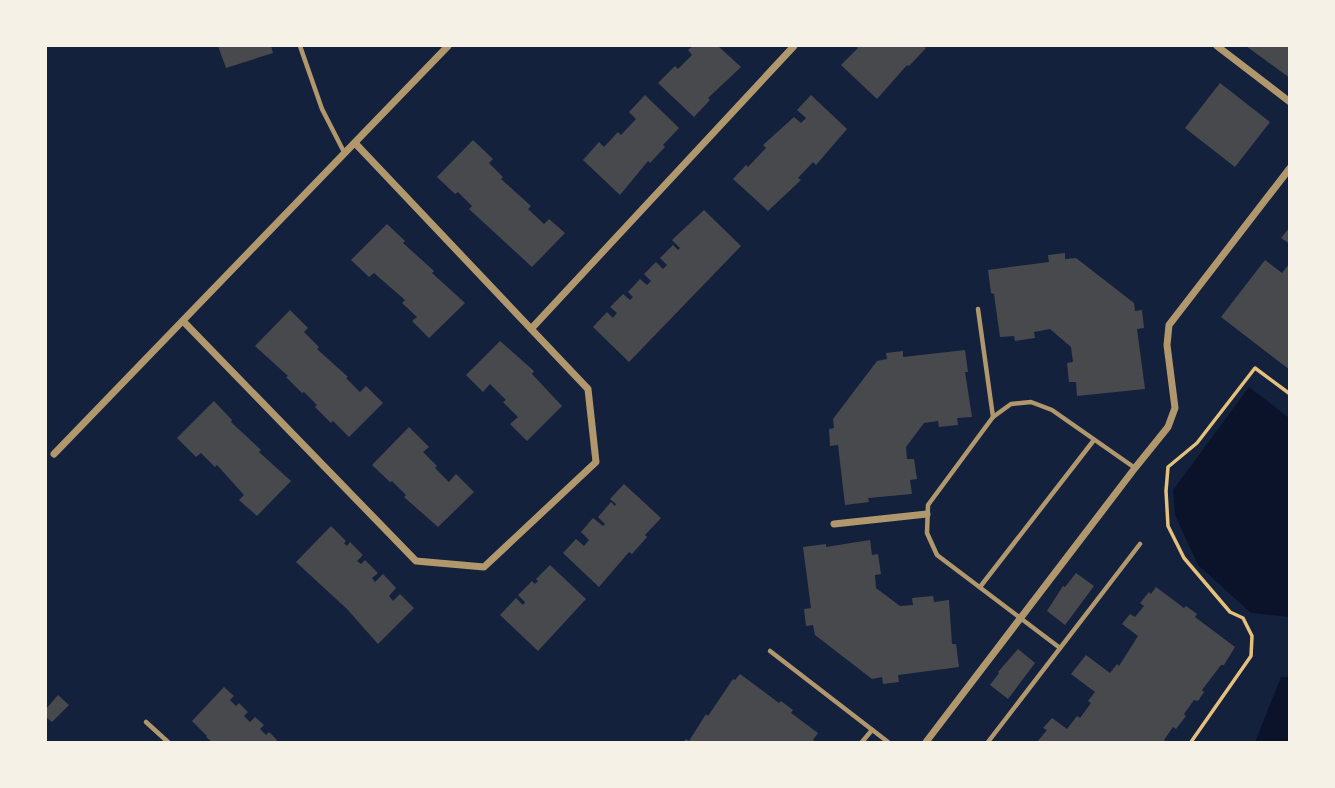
<svg xmlns="http://www.w3.org/2000/svg" width="1335" height="788" font-family="'Roboto Condensed',sans-serif">
	<style>
		.water { fill: #0b132b }
		.building { fill: #48494c }
		.lines { fill: none; stroke-linecap: round; stroke-linejoin: round }
		.path { stroke: #e5c07b; stroke-width: 3.5 }
		.service { stroke: #b1986c; stroke-width: 4.5 }
		.minor { stroke: #b1986c; stroke-width: 7 }
	</style>
	<rect width="100%" height="100%" fill="#14213d"/>
	<!-- water -->
	<g class="water">
		<polygon points="1249,387 1289,418 1289,617 1251,613 1198,565 1175,515 1173,490"/>
		<polygon points="1281,677 1289,677 1289,742 1255,742"/>
	</g>
	<!-- building -->
	<g class="building">
		<polygon points="218,46 271,46 273,53 226,68"/>
		<polygon points="693,46 718,46 741,67 708,98 710,100 694,117 658,83 675,66 678,69 692,55 688,50"/>
		<polygon points="855,46 923,46 926,48 909,66 907,65 877,99 841,65 858,48"/>
		<polygon points="1246,46 1290,46 1290,78"/>
		<polygon points="1220,83 1270,122 1235,167 1185,128"/>
		<polygon points="645,95 679,128 663,145 665,147 650,163 648,161 620,195 583,160 599,142 604,147 618,132 621,135 636,119 629,112"/>
		<polygon points="811,95 847,129 816,165 813,162 798,178 801,180 768,211 733,179 746,165 748,167 766,148 763,145 794,117 801,123 806,118 797,110"/>
		<polygon points="473,140 493,159 489,163 503,177 501,179 531,206 528,209 544,224 549,219 565,233 532,267 469,209 472,206 458,192 455,194 437,177"/>
		<polygon points="704,210 741,246 629,362 593,327 607,312 613,318 617,313 610,307 623,294 630,300 633,297 628,292 640,279 647,285 651,281 644,274 656,262 663,269 667,265 660,258 673,245 678,250 680,248 672,240"/>
		<polygon points="387,224 405,241 403,243 434,271 432,273 465,303 429,338 412,321 417,317 402,303 405,300 374,273 369,277 351,260"/>
		<polygon points="1290,227 1290,244 1281,238"/>
		<polygon points="1065,253 1065,259 1076,258 1134,303 1135,311 1142,310 1144,328 1137,329 1145,389 1077,396 1076,382 1069,382 1067,363 1073,362 1071,347 1050,329 1034,332 1035,338 1015,341 1014,336 1000,337 994,294 991,293 988,270 1049,262 1048,255"/>
		<polygon points="1265,260 1282,273 1290,263 1290,370 1221,317"/>
		<polygon points="290,310 308,328 304,332 319,347 317,349 348,377 346,378 360,392 366,386 383,403 349,437 333,421 331,423 315,407 317,405 304,392 302,393 286,377 288,376 255,346"/>
		<polygon points="500,341 534,371 532,374 562,406 527,441 510,424 518,417 503,402 506,400 490,384 483,392 466,375"/>
		<polygon points="965,350 968,372 965,372 972,417 957,418 958,425 939,427 938,421 924,423 906,447 907,459 914,459 917,479 910,480 912,494 868,498 869,502 845,505 838,445 830,446 829,429 834,428 833,419 877,361 887,359 886,353 903,351 903,357"/>
		<polygon points="214,401 232,420 231,422 261,450 259,452 291,481 257,516 239,500 244,495 217,465 215,467 201,453 196,457 177,438"/>
		<polygon points="409,427 429,447 423,452 437,466 435,468 449,482 456,474 474,492 438,527 404,497 406,495 392,481 390,482 372,465"/>
		<polygon points="624,484 661,518 645,535 647,537 632,554 629,552 599,587 563,553 576,539 584,546 589,540 581,532 593,518 603,526 605,524 598,517 611,502 615,506 616,504 610,499"/>
		<polygon points="331,526 346,541 344,543 347,546 350,542 363,555 357,561 361,564 365,560 378,573 372,578 375,582 383,574 396,588 389,596 393,601 400,594 414,608 378,644 347,609 296,562"/>
		<polygon points="870,540 872,555 878,554 881,574 875,575 876,588 900,606 913,605 912,598 933,596 934,602 949,600 952,644 956,644 959,667 898,675 899,682 883,684 882,677 872,679 815,635 813,625 806,626 804,609 811,608 803,547 826,544 826,547"/>
		<polygon points="550,565 586,599 538,651 500,615 516,598 523,605 525,602 518,595 532,581 535,584 538,581 536,579"/>
		<polygon points="1076,573 1094,586 1065,625 1047,611 1063,586 1065,587"/>
		<polygon points="1156,587 1184,608 1186,606 1197,614 1195,617 1235,647 1224,665 1221,665 1202,690 1204,692 1198,701 1194,700 1184,714 1186,716 1176,729 1173,727 1164,740 1167,742 1037,742 1047,730 1043,728 1052,718 1067,729 1077,716 1080,718 1091,703 1088,701 1095,692 1071,674 1086,655 1110,673 1117,664 1119,666 1138,636 1122,624 1130,614 1135,617 1144,606 1140,603 1149,592 1151,594"/>
		<polygon points="1018,649 1035,663 1008,699 990,685 999,673 998,672"/>
		<polygon points="740,674 779,703 781,701 793,710 791,713 818,733 813,740 817,742 683,742 686,739 689,741 706,714 708,716 733,679 735,680"/>
		<polygon points="224,687 234,696 230,700 236,706 239,703 248,712 244,716 250,722 255,717 264,725 260,729 266,735 269,732 277,740 275,742 212,742 206,737 207,736 192,721"/>
		<polygon points="58,695 69,705 52,722 46,717 46,709"/>
	</g>
	<g class="lines">
		<!-- path -->
		<polyline class="path" points="1191,742 1251,656 1252,636 1243,618 1230,612 1184,558 1168,526 1166,491 1168,467 1197,443 1255,368 1290,394"/>
		<!-- service -->
		<g class="service">
			<polyline points="300,46 322,109 344,152"/>
			<polyline points="978,309 993,417"/>
			<polyline points="980,587 1094,440"/>
			<polyline points="1060,648 937,555 927,533 928,505 993,417 1011,404 1031,402 1052,410 1135,468"/>
			<polyline points="770,651 888,742"/>
			<polyline points="146,722 168,742"/>
			<polyline points="862,742 872,730"/>
			<polyline points="988,742 1140,544"/>
		</g>
		<!-- minor -->
		<g class="minor">
			<polyline points="1217,46 1290,102"/>
			<polyline points="183,321 416,561 484,567 596,462 588,389 355,143"/>
			<polyline points="531,329 794,46"/>
			<polyline points="54,454 448,46"/>
			<polyline points="834,524 927,514"/>
			<polyline points="926,742 1135,468 1168,427 1175,408 1167,345 1169,325 1290,168"/>
		</g>
	</g>
	<!-- border -->
	<rect width="1335" height="788" fill="none" stroke="#f6f1e7" stroke-width="94"/>
</svg>
